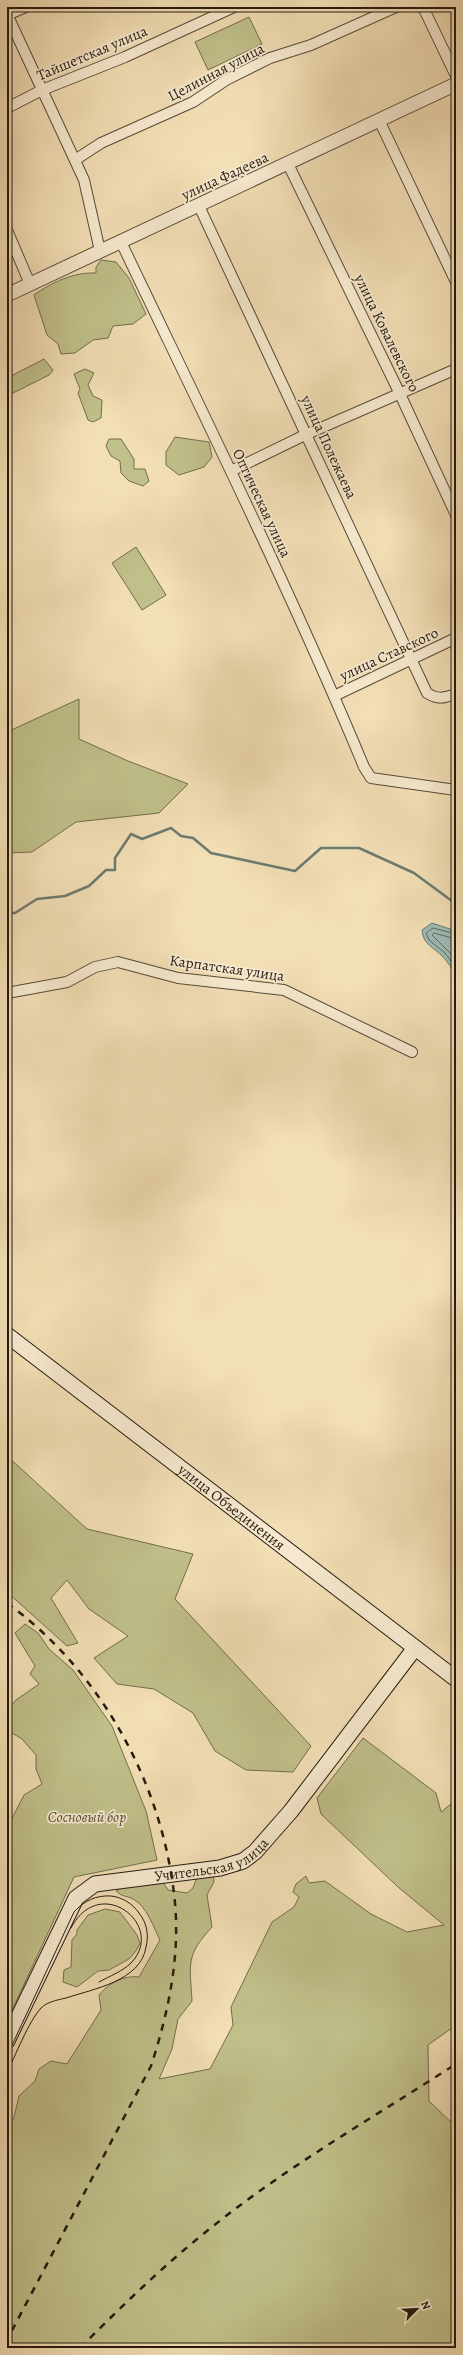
<svg xmlns="http://www.w3.org/2000/svg" width="463" height="2355" font-family="Alegreya,serif">
	<style>
		.green { fill: #c0c08a; stroke: #726d4c }
		.water { fill: #9dbbb5; stroke: #6c7b72 }
		.lines { fill: none; stroke-linecap: round; stroke-linejoin: round }
		.shore { stroke: #606a62; stroke-width: 1 }
		.stream { stroke: #6c7b72; stroke-width: 2.5 }
		.minor-casing { stroke: #574b38; stroke-width: 12 }
		.tertiary-casing { stroke: #574b38; stroke-width: 15 }
		.secondary-casing { stroke: #231a0e; stroke-width: 17 }
		.minor { stroke: #f7ead0; stroke-width: 10 }
		.tertiary { stroke: #f7ead0; stroke-width: 13 }
		.secondary { stroke: #f7ead0; stroke-width: 15 }
		.tram { stroke: #231a0e; stroke-width: 1 }
		.rail { stroke: #231a0e; stroke-width: 2.5; stroke-dasharray: 7 7; stroke-linecap: butt }
		.labels { text-anchor: middle; stroke-width: 3.5; stroke-linejoin: round; paint-order: stroke }
		.street-label { font-size: 15px; fill: #231a0e; stroke: #f7ead0 }
		.park-label { font-size: 15px; font-style: italic; fill: #524c33; stroke: #f7ead0 }
	</style>
	<rect width="100%" height="100%" fill="#f3dfb6"/>
	<filter id="stains"><feTurbulence type="fractalNoise" baseFrequency=".005" numOctaves="4"/><feColorMatrix values="0 0 0 0 .2 0 0 0 0 .09 0 0 0 0 .02 0 0 0 .5 -.17"/></filter>
	<radialGradient id="worn" r=".72"><stop offset=".6" stop-color="#630" stop-opacity="0"/><stop offset="1" stop-color="#630" stop-opacity=".3"/></radialGradient>
	<!-- green -->
	<g class="green">
		<polygon points="249,17 262,44 208,70 195,42"/>
		<path d="M101 260 116 262 129 278 146 314 133 324 113 326 108 338 93 340 75 353 61 354 58 344 47 335 34 295C52 282 74 272 96 273V267Z"/>
		<polygon points="44,359 53,370 49,375 7,396 7,378"/>
		<polygon points="85,369 94,373 88,385 93,396 102,400 101,418 93,422 88,420 78,393 80,389 74,374"/>
		<polygon points="175,437 209,442 212,457 204,467 179,475 166,465 166,452"/>
		<polygon points="109,439 121,439 134,459 134,469 145,469 149,481 143,486 129,481 121,473 120,461 111,456 106,446"/>
		<polygon points="136,547 166,595 142,610 112,563"/>
		<polygon points="79,699 79,739 128,761 188,784 159,813 76,822 32,852 7,853 7,732"/>
		<polygon points="7,1456 87,1529 193,1554 175,1599 311,1746 293,1772 246,1770 215,1751 193,1713 154,1689 117,1684 94,1658 128,1636 89,1609 67,1580 51,1598 78,1643 67,1646 7,1592"/>
		<polygon points="25,1624 38,1633 49,1649 73,1670 112,1726 146,1811 157,1860 74,1877 7,2021 7,1828 24,1795 42,1784 36,1769 36,1755 22,1739 7,1730 7,1710 16,1700 39,1684 30,1674 35,1666 15,1633"/>
		<path d="M363 1738 436 1793 441 1812 456 1800V2025L428 2045 429 2101 456 2127V2348H7V2131L14 2117 19 2096 35 2081 39 2069 51 2061 67 2064 101 2010 99 1995C109 1983 124 1975 139 1977L160 1940C154 1928 146 1905 133 1899 125 1895 124 1898 116 1891L126 1885 162 1881 168 1890 187 1893 193 1888 197 1877 213 1872 214 1882 207 1895 212 1927C185 1956 190 1964 192 2001L178 2019 172 2049 159 2079 210 2069 233 2025 231 2007 272 1922 294 1907 299 1897 293 1892 296 1884 306 1876 309 1883 325 1881 371 1914 407 1932 444 1925 398 1887 321 1814 317 1798Z"/>
		<polygon points="105,1909 120,1912 137,1935 140,1943 136,1951 129,1959 109,1970 98,1971 77,1987 63,1982 64,1970 71,1967 72,1940 77,1934 77,1930 88,1915"/>
	</g>
	<!-- water -->
	<path class="water" d="M432 923 456 931V975C452 969 448 962 443 957 434 947 423 945 422 930Z"/>
	<g class="lines">
		<!-- shore -->
		<g class="shore">
			<polyline points="456,934 433,928 426,933 429,940 445,953 456,968"/>
			<polyline points="456,939 434,933 432,935 456,959"/>
		</g>
		<!-- stream -->
		<polyline class="stream" points="7,913 15,913 37,899 65,896 89,886 106,870 115,870 115,858 131,834 142,839 171,828 181,836 193,838 211,853 295,871 321,848 359,848 414,873 456,904"/>
		<defs>
			<g id="minor">
				<polyline points="423,7 456,76"/>
				<polyline points="7,14 84,180 100,251"/>
				<polyline points="7,15 26,7"/>
				<polyline points="7,108 42,90 125,57 234,7"/>
				<polyline points="379,120 456,282"/>
				<polyline points="75,160 101,143 193,102 226,80 270,58 311,45 396,7"/>
				<polyline points="288,164 400,394 456,515"/>
				<path d="M199 206 427 693C438 700 444 698 456 694"/>
				<polyline points="7,230 30,284"/>
				<path d="M121 242C204 416 290 589 364 767L371 778 456 790"/>
				<polyline points="231,471 307,434 456,369"/>
				<polyline points="334,696 456,638"/>
				<polyline points="7,993 67,982 95,967 118,962 178,978 284,990 412,1052"/>
			</g>
			<polyline id="tertiary" points="7,295 456,84"/>
			<g id="secondary">
				<path id="s1" d="M7 1335 456 1679"/>
				<path id="s2" d="M7 2041 76 1898 95 1884 220 1868 243 1861 255 1852 291 1811 415 1648"/>
			</g>
		</defs>
		<!-- minor casing -->
		<use href="#minor" class="minor-casing"/>
		<!-- tertiary casing -->
		<use href="#tertiary" class="tertiary-casing"/>
		<!-- secondary casing -->
		<use href="#secondary" class="secondary-casing"/>
		<!-- minor -->
		<use href="#minor" class="minor"/>
		<!-- tertiary -->
		<use href="#tertiary" class="tertiary"/>
		<!-- secondary -->
		<use href="#secondary" class="secondary"/>
		<!-- tram -->
		<g class="tram">
			<path d="M71 1928C100 1872 167 1926 131 1963 123 1971 110 1976 99 1982"/>
			<path d="M7 2056 74 1912C84 1901 96 1895 111 1896 122 1897 133 1904 139 1913 147 1923 149 1935 146 1947 141 1981 93 1989 66 1998 57 2000 47 2002 41 2008 29 2021 15 2056 7 2073"/>
		</g>
		<!-- rail -->
		<g class="rail">
			<path d="M7 1603C102 1672 164 1786 175 1903 180 1958 168 2014 151 2066L7 2340"/>
			<path d="M80 2348C122 2306 165 2264 212 2227 288 2166 374 2117 456 2064"/>
		</g>
	</g>
	<g class="labels">
		<!-- street labels -->
		<g class="street-label">
			<text transform="translate(92 53) rotate(-23)" y="5">Тайшетская улица</text>
			<text transform="translate(216 72) rotate(-28)" y="5">Целинная улица</text>
			<text transform="translate(225 176) rotate(-25)" y="5">улица Фадеева</text>
			<text transform="translate(387 333) rotate(64)" y="5">улица Ковалевского</text>
			<text transform="translate(329 447) rotate(65)" y="5">улица Полежаева</text>
			<text transform="translate(262 503) rotate(65)" y="5">Оптическая улица</text>
			<text transform="translate(389 654) rotate(-25)" y="5">улица Ставского</text>
			<text transform="translate(227 968) rotate(8)" y="5">Карпатская улица</text>
			<text dy="5" stroke="none"><textPath href="#s1" startOffset="283">улица Объединения</textPath></text>
			<text dy="5" stroke="none"><textPath href="#s2" startOffset="303">Учительская улица</textPath></text>
		</g>
		<!-- park labels -->
		<g class="park-label">
			<text x="87" y="1822">Сосновый бор</text>
		</g>
	</g>
	<!-- margin -->
	<rect width="463" height="2355" fill="none" stroke="#f3dfb6" stroke-width="24"/>
	<rect x="8" y="8" width="447" height="2339" fill="none" stroke="#231a0e" stroke-width="2"/>
	<rect x="12" y="12" width="439" height="2331" fill="none" stroke="#231a0e"/>
	<!-- north arrow -->
	<g transform="translate(417 2309) rotate(66)" stroke="#f7ead0" stroke-width="3" paint-order="stroke">
	<path d="M0-3L7 15L0 10L-7 15Z" fill="#231a0e"/>
	<text y="-6" font-size="11" font-weight="bold" text-anchor="middle" fill="#231a0e">N</text>
	</g>
	<rect width="100%" height="100%" filter="url(#stains)"/>
	<rect width="100%" height="100%" fill="url(#worn)"/>
</svg>
